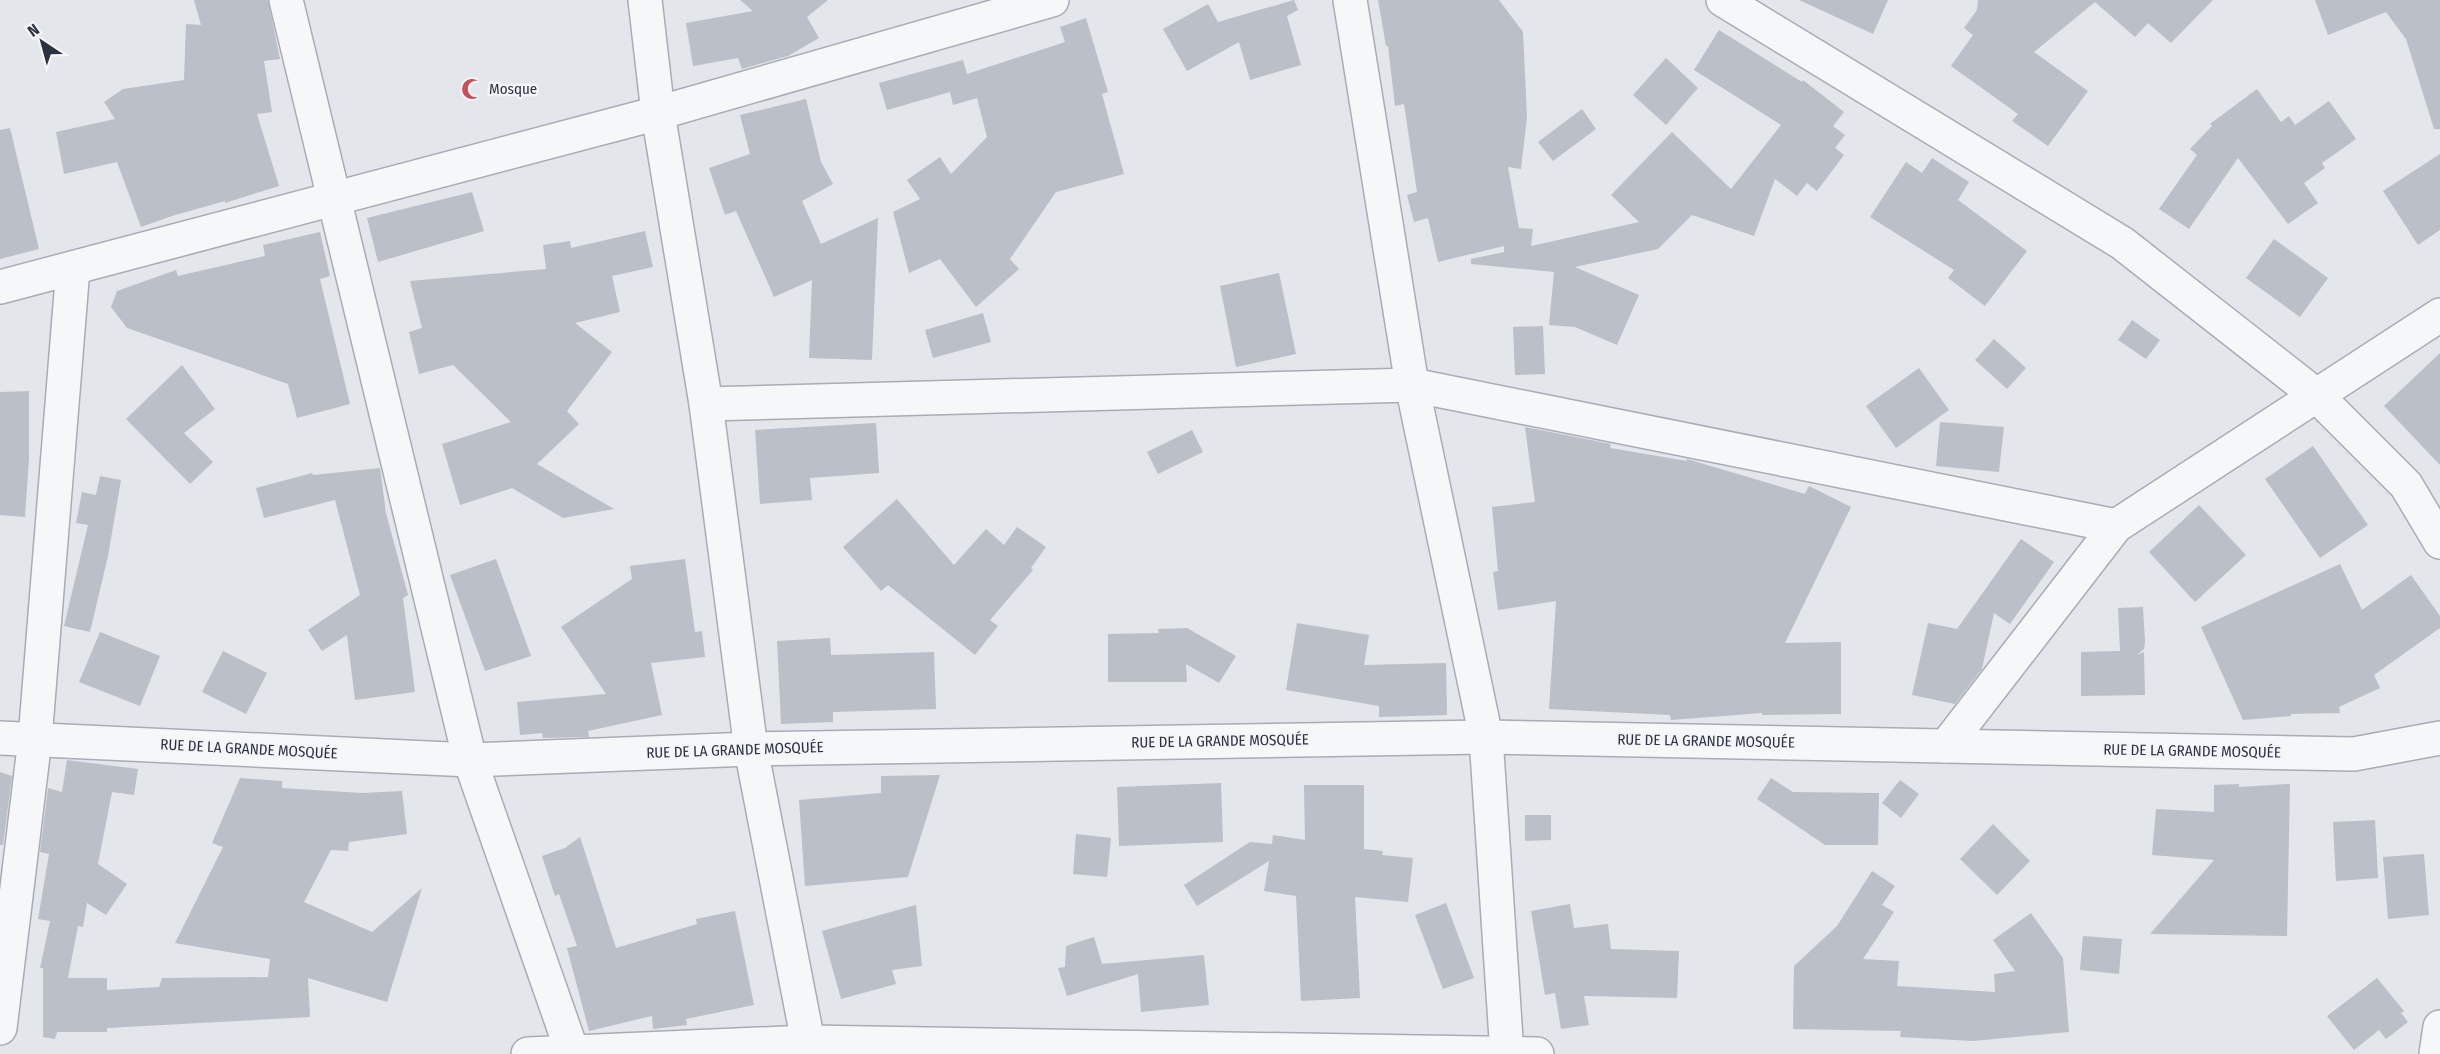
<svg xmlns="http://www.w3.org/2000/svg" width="2440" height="1054" font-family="'Fira Sans Condensed',sans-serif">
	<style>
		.building { fill: #bbbfc7 }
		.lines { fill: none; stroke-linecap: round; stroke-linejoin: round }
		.minor-casing { stroke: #a8acb5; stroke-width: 36 }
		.minor { stroke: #f6f7f9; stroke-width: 33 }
		.labels { text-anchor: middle; stroke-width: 5; stroke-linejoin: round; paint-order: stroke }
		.poi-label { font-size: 15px; fill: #2c3242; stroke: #f3f5f8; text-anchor: start }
		.street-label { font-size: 15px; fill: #2c3242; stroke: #f3f5f8 }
	</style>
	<rect width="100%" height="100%" fill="#e3e6eb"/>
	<!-- building -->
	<g class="building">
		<polygon points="194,0 268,0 280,59 264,61 272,112 257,114 279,186 225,203 225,201 172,216 141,227 117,162 64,174 56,132 115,119 104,102 123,89 184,80 186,24 201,25"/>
		<polygon points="740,0 828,0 807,17 819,38 788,56 742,69 738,58 693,66 686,23 753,11"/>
		<polygon points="1294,0 1298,10 1287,16 1301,65 1250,80 1239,42 1187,71 1163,29 1208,4 1218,22"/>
		<polygon points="1378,0 1499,0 1523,32 1527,117 1521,169 1508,167 1519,228 1533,229 1531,246 1639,222 1611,195 1672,132 1731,189 1781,125 1694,70 1719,30 1802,82 1803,80 1844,112 1833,126 1845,135 1835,148 1844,155 1817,191 1807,183 1797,196 1775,179 1754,236 1692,215 1658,249 1575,267 1639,295 1617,345 1575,327 1549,325 1554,272 1471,264 1471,259 1504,252 1504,246 1438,262 1428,218 1414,222 1407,195 1417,192 1404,104 1395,106 1388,46 1386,46"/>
		<polygon points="1799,0 1888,0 1873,34"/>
		<polygon points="1978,0 2213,0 2171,43 2148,23 2135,37 2095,2 2034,52 2088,91 2048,146 2012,121 2018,114 1951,66 1973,35 1964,28 1977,10"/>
		<polygon points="2315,0 2440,0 2440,129 2434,129 2406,39 2386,12 2328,35"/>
		<polygon points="1086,18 1108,92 1102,94 1124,174 1056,192 1010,259 1019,269 976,307 940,259 909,273 893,212 920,199 907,180 940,157 951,174 987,137 977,98 953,105 950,92 887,110 879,83 963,60 967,74 1065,42 1060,27"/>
		<polygon points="1666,58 1698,88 1666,125 1633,95"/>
		<polygon points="2257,89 2281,122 2289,116 2295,125 2329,101 2356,139 2322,163 2325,168 2304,183 2318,203 2288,224 2238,158 2189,229 2159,209 2197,155 2190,149 2212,126 2210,124"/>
		<polygon points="806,99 821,162 833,184 802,201 821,244 878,218 872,360 809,358 812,280 774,297 736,211 725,215 709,168 750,154 740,115"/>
		<polygon points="1582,109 1596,129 1553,161 1538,142"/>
		<polygon points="10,128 39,249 0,259 0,130"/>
		<polygon points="2440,154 2440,230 2418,245 2383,191"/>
		<polygon points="1932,158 1969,182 1958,200 2027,251 1985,306 1948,278 1954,270 1870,217 1906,162 1922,173"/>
		<polygon points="472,192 484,231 378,262 367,218"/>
		<polygon points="645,231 653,267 612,276 620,312 575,323 612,352 567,411 579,424 537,464 614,509 563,518 512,488 460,505 442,444 511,422 453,365 419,374 409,332 422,328 410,281 546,269 543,245 570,241 571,248"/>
		<polygon points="320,232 330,276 320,279 350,404 297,418 288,384 127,328 111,307 117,291 176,270 178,276 265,256 263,245"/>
		<polygon points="2274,239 2328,278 2300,317 2246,278"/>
		<polygon points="1279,273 1296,354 1236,367 1220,286"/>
		<polygon points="983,313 991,342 933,358 925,330"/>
		<polygon points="2132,320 2160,340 2146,359 2118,340"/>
		<polygon points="1543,326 1545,374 1515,375 1513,327"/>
		<polygon points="1994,339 2026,368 2007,389 1975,360"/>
		<polygon points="2440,353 2440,465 2384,406"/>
		<polygon points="182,365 215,409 184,433 213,462 190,484 126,419"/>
		<polygon points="1919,368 1949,410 1896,448 1866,406"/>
		<polygon points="29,391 29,459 25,517 0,515 0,392"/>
		<polygon points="1940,422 2004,427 1999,472 1936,466"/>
		<polygon points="876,423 879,473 810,478 812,500 760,504 755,430"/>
		<polygon points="1525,427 1611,444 1610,448 1687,461 1687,459 1805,494 1809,486 1851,507 1785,643 1841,642 1841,714 1762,715 1762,713 1671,720 1670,715 1549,709 1556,601 1498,610 1493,572 1498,571 1492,507 1535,502"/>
		<polygon points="1192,430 1203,452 1158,474 1147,452"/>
		<polygon points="2313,446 2368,525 2320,558 2265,479"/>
		<polygon points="380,468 386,513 408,595 403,598 415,692 355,700 347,635 322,651 308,630 360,595 335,500 264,518 256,488 312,473 313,475"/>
		<polygon points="100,476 121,480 108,556 90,632 64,626 88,525 76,523 82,492 96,495"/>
		<polygon points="897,499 954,565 986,529 1004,545 1017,527 1046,547 1031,568 1033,570 990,620 998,626 975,655 888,585 881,591 843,547"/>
		<polygon points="2199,505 2246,555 2195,602 2149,552"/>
		<polygon points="2021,539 2054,562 2010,624 1994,613 1982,669 1955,704 1912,695 1928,623 1957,629"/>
		<polygon points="496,559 531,656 485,671 450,575"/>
		<polygon points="685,559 695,632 702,631 705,657 651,663 662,715 588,731 589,737 543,738 542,733 520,735 517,702 606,694 561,627 632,579 630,566"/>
		<polygon points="2340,564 2362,610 2411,575 2440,616 2440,628 2374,675 2380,688 2339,707 2340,713 2291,714 2291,716 2243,720 2201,627"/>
		<polygon points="2143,607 2145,642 2144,649 2137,655 2144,652 2145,695 2081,696 2081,652 2120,651 2118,608"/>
		<polygon points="1297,623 1369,635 1364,665 1446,663 1447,715 1379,717 1379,706 1286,690"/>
		<polygon points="1187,628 1236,656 1219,683 1186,664 1187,682 1108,682 1108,634 1159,633 1158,629"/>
		<polygon points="100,632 160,656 140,706 79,682"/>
		<polygon points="830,638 831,655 934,652 936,709 833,712 833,722 781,724 777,641"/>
		<polygon points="223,651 267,673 246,714 202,692"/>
		<polygon points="67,760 138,769 134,795 112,792 98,864 127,884 106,915 87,903 83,927 78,926 68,978 107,978 107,990 159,987 162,978 268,977 270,959 175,943 223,847 212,843 240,778 282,781 282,788 362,793 402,791 407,834 349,842 348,851 331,850 304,902 372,932 422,888 387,1002 308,978 310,1017 107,1028 107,1032 57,1032 55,1039 43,1037 43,968 40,968 50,921 38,919 49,854 40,852 48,788 62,792"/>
		<polygon points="0,772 12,776 3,845 0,845"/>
		<polygon points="940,775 908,877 805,886 799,800 881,793 881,776"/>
		<polygon points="1771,778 1793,792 1879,793 1878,845 1825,845 1757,799"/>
		<polygon points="1900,780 1919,794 1901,818 1882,803"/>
		<polygon points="1221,783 1223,842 1119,846 1117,787"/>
		<polygon points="2239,784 2239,787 2290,784 2287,936 2150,934 2214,860 2152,855 2156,809 2214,812 2214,785"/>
		<polygon points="1304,785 1364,785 1364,849 1383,851 1382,855 1413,858 1408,902 1355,897 1360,998 1301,1001 1296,896 1264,891 1269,861 1197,906 1184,885 1250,842 1272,844 1273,835 1305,840"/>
		<polygon points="1525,815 1551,815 1551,840 1525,841"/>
		<polygon points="2375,820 2378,878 2336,881 2333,822"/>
		<polygon points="1993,824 2030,861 1997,895 1960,859"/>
		<polygon points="1076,834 1111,838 1107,877 1073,874"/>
		<polygon points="580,837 616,948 697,924 696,919 735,911 754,1005 686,1019 687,1025 653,1029 652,1016 589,1031 567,948 577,946 559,894 555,896 542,856 565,848"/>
		<polygon points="2424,854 2429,915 2388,919 2383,857"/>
		<polygon points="1872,871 1895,886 1882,905 1894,912 1863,959 1899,961 1897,986 1995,992 1994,974 2015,971 1993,940 2031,913 2063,958 2069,1032 1973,1041 1900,1037 1901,1031 1793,1029 1794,966 1837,926"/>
		<polygon points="1446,903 1474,978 1443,989 1415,915"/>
		<polygon points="1570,904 1574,928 1608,924 1611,949 1679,951 1677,998 1584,996 1589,1025 1561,1029 1555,993 1545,995 1531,911"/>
		<polygon points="916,905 922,966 892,970 896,984 841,999 822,931"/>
		<polygon points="2083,936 2122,939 2119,974 2080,970"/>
		<polygon points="1094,937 1102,964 1204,955 1209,1005 1141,1012 1138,974 1067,996 1058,968 1065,967 1066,946"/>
		<polygon points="2377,978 2404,1011 2401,1013 2408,1022 2386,1039 2379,1030 2354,1050 2327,1016"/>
	</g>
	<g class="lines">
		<defs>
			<g id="minor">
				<polyline points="286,0 470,760 573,1054"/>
				<polyline points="645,0 658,113 706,404 751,749 808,1042 815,1054"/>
				<polyline points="1350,0 1412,385 1486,737 1507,1054"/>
				<polyline points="1723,0 2122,243 2316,395 2406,485 2440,542"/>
				<polyline points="0,287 658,113 1052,0"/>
				<polyline points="706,404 1412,385 2116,526"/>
				<polyline points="0,738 470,760 751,749 1486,737 2354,754 2440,738"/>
				<polyline points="1946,746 2116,526 2440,315"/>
				<polyline points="0,1028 35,739 73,268"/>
				<polyline points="528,1054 808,1042 1537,1054"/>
				<polyline points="2436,1054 2440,1027"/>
			</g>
		</defs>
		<!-- minor casing -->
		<use href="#minor" class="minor-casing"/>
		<!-- minor -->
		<use href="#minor" class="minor"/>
	</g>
	<!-- icons -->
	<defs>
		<symbol id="mosque-bare" viewBox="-9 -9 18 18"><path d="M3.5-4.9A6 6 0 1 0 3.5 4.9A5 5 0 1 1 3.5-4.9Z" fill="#c85059" stroke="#f3f5f8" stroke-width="2.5" paint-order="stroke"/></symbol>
	</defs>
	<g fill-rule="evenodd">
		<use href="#mosque-bare" x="457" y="74" width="30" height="30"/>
	</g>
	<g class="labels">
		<!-- poi labels -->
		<g class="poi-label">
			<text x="489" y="94">Mosque</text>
		</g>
		<!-- street labels -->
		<g class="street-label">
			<text transform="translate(1220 741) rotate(-1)" y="5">RUE DE LA GRANDE MOSQUÉE</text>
			<text transform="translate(1706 741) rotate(1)" y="5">RUE DE LA GRANDE MOSQUÉE</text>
			<text transform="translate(249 749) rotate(3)" y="5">RUE DE LA GRANDE MOSQUÉE</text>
			<text transform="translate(735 750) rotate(-2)" y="5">RUE DE LA GRANDE MOSQUÉE</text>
			<text transform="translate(2192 751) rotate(1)" y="5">RUE DE LA GRANDE MOSQUÉE</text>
		</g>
	</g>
	<!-- north arrow -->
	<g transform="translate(42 42) rotate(324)" stroke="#f3f5f8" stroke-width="4.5" paint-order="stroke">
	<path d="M0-4.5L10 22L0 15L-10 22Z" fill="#2c3242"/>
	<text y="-9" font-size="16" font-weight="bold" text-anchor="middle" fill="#2c3242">N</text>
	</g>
</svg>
